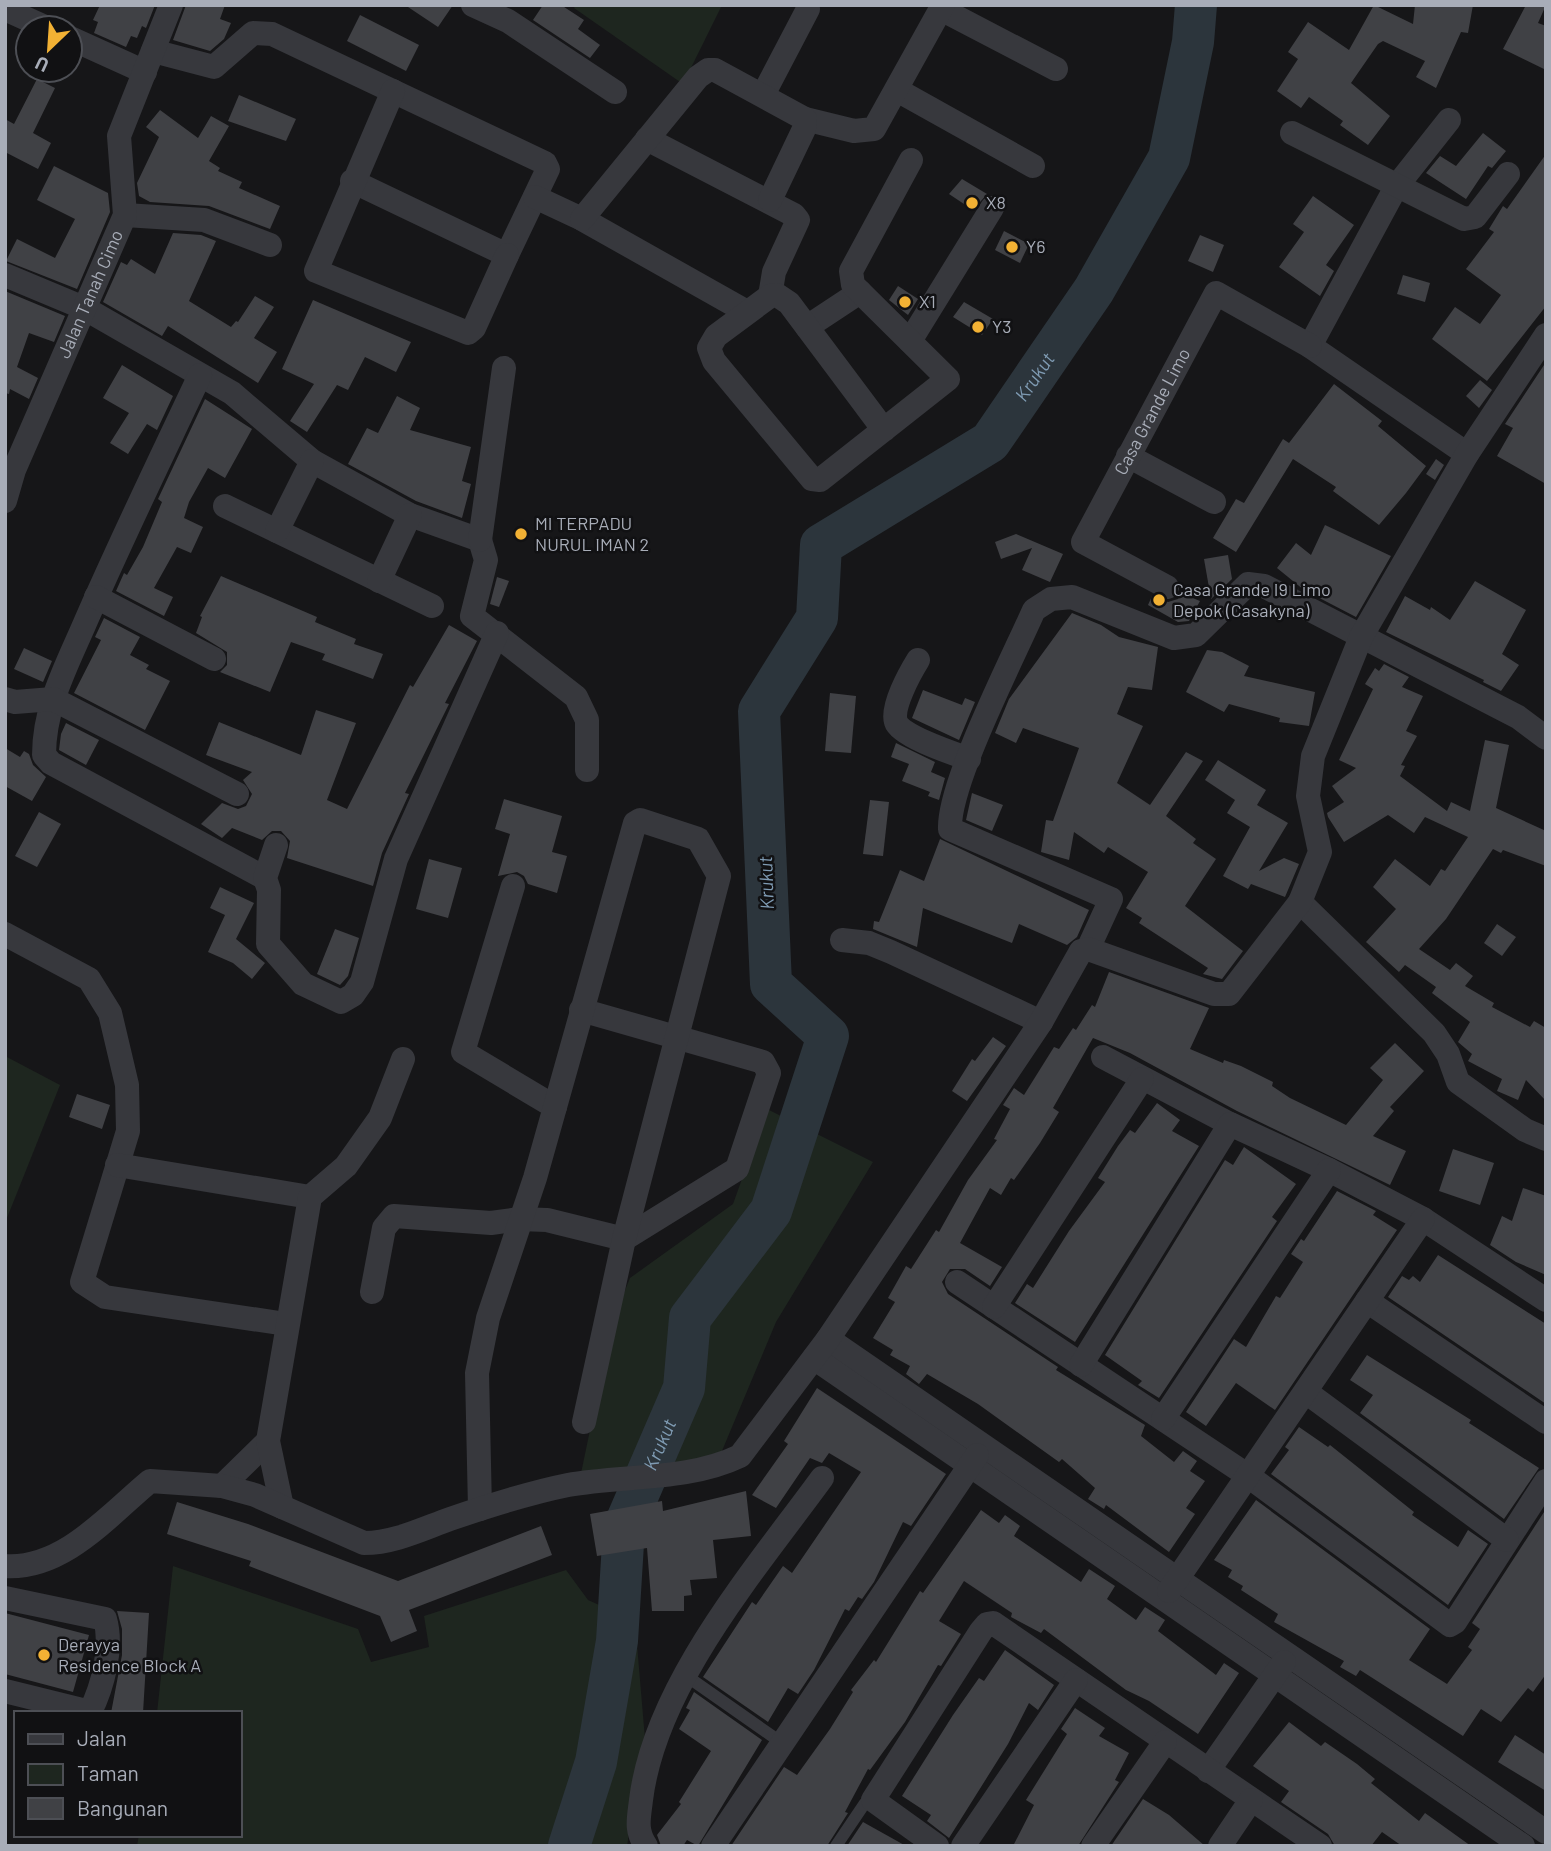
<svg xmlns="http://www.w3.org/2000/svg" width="1551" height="1851" font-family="Barlow,sans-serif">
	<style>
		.green { fill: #1e261f }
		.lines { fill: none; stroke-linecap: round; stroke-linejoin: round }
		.river { stroke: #2c353c; stroke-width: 42 }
		.building { fill: #404145 }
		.lane { stroke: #37383d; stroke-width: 12 }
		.street { stroke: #37383d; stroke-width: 24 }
		.poi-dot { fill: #f2b134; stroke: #111113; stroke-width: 2.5 }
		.labels { text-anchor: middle; stroke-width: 5; stroke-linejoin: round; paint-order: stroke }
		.poi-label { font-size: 18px; fill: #a8adb8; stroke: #111113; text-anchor: start }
		.street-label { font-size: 18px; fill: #a8adb8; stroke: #111113 }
		.water-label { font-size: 19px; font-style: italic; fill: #7f9bb3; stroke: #111113 }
	</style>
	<rect width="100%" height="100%" fill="#161618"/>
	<!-- green -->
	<g class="green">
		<polygon points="576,5 722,5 683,84 574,8"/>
		<polygon points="5,1056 60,1085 5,1223"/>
		<polygon points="767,1109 873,1162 776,1322 719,1458 580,1478 613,1320 630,1278 733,1204"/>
		<polygon points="173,1566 358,1629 371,1662 429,1647 424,1616 566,1570 588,1600 635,1621 645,1739 627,1846 137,1846 139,1835 240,1835 240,1713 157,1713"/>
	</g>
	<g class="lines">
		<!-- river -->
		<path class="river" id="s1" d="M569 1846 596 1762 617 1641 624 1527 684 1388 690 1318 771 1211 828 1036 771 984 759 711 817 618 821 545 990 442 1094 290 1169 158 1193 42 1196 5"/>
	</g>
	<!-- building -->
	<g class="building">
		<polygon points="100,5 155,5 146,28 142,26 137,38 131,36 126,47 94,33 98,22 93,20"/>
		<polygon points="186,5 225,5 220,19 231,23 224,39 210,51 173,40"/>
		<polygon points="405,5 453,5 438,27"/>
		<polygon points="543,5 561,5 584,20 578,29 600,45 590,58 533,20"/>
		<polygon points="1374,5 1413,24 1415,5 1473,5 1468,33 1461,32 1436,88 1416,77 1425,61 1383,41 1378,44 1351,83 1390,116 1368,145 1340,125 1343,121 1309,97 1301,108 1277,91 1298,59 1288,52 1308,22 1349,50"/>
		<polygon points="1526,5 1546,5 1538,23 1546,26 1546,70 1503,49"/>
		<polygon points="360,15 419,45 406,71 347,41"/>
		<polygon points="37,79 55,88 33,133 51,143 38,169 5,152 5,119 14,124"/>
		<polygon points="239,95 296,119 286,141 228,121"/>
		<polygon points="160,110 198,138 211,116 229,126 209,161 220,168 218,171 242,182 239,188 280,206 270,229 209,206 150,202 139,196 137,183 159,137 146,127"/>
		<polygon points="1483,133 1506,151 1492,168 1488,166 1466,199 1426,173 1440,156 1456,166"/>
		<polygon points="1546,154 1546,306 1487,381 1432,339 1455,307 1480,324 1501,295 1466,269 1494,232 1489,229 1503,206 1507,209"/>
		<polygon points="54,166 108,193 110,212 77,289 6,261 17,239 55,258 75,219 37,200"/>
		<polygon points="962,179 987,194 973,210 949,194"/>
		<polygon points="1313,196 1354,225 1326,265 1334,271 1320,296 1279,267 1304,232 1293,224"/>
		<polygon points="1004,231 1029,244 1020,263 995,250"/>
		<polygon points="173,233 201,235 216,241 189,301 231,327 236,321 238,322 255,296 274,307 254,338 277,352 258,383 168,326 162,336 103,302 121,262 127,265 131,259 155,274"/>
		<polygon points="1200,235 1224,245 1213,272 1188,261"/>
		<polygon points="1403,275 1430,283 1425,302 1397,294"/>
		<polygon points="898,286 918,299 908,315 889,300"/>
		<polygon points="5,291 65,316 54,342 29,333 17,367 38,378 29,399 10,389 9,394 5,393"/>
		<polygon points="313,300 411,342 396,372 365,357 348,390 337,385 307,432 290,421 314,384 282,369"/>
		<polygon points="964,302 993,319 982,335 953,317"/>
		<polygon points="1546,362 1546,484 1497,456 1513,428 1505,424"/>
		<polygon points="122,365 173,396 157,430 147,424 128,454 110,443 129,413 103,398"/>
		<polygon points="1480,380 1492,390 1479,408 1466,396"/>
		<polygon points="1334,384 1382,421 1378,426 1426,466 1406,493 1379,525 1333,491 1336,487 1293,459 1236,552 1213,538 1236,499 1244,503 1283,439 1289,443"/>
		<polygon points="397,396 420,408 410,430 471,447 462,481 471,484 462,518 416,501 348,464 367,428 378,433"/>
		<polygon points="205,399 252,429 225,478 208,468 189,502 184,518 203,527 191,553 177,547 154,588 173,597 164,616 116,591 124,573 127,575 143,547 162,502 158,499"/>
		<polygon points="1436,459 1444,465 1435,480 1426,474"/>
		<polygon points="1325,525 1391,556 1356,617 1304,590 1277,568 1296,543 1311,555"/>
		<polygon points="1016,534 1063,554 1050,582 1022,570 1032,548 1001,559 995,542"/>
		<polygon points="1228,555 1232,579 1211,599 1204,559"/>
		<polygon points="221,576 317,617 315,622 356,639 354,644 383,654 373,679 322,660 325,654 291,642 270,692 220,672 227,665 227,652 196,633 202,617 200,616"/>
		<polygon points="497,577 509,581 499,607 490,604"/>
		<polygon points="1475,581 1526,610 1502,654 1519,665 1501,691 1483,682 1484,680 1386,632 1405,596 1430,610 1431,607 1450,620"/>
		<polygon points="1180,593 1200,601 1189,621 1178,622 1148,605 1152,596 1168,602 1178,599"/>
		<polygon points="1072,613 1101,625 1119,637 1158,647 1152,690 1128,687 1117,714 1143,726 1117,783 1150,805 1186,752 1203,761 1166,816 1196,839 1193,843 1216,859 1185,906 1243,951 1222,979 1203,974 1208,968 1139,923 1142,918 1126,908 1148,872 1108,847 1104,853 1074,832 1069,860 1041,852 1046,820 1053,821 1079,748 1023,728 1016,743 995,733 1009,699"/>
		<polygon points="104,618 140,637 130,655 149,665 146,669 170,681 145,730 74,693 101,640 95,637"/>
		<polygon points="449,625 477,641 445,703 449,704 405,793 409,794 382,853 373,886 287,858 290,841 281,831 272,831 262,840 232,828 222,838 201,824 222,803 238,809 246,806 252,794 243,780 252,772 206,755 219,722 301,755 316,710 356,723 327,800 347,809 410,685 413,687"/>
		<polygon points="24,648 52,661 43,682 14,669"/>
		<polygon points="1207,650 1222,652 1249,666 1244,676 1315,692 1309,726 1279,722 1280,718 1229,704 1224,712 1186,692"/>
		<polygon points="1384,664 1409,677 1402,687 1423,696 1406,731 1417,736 1401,765 1405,766 1400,776 1447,811 1451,802 1470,811 1485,740 1509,745 1496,808 1546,831 1546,866 1503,850 1501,853 1493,849 1446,919 1419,949 1450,970 1456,963 1473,976 1465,986 1494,1003 1492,1007 1530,1027 1534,1021 1546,1028 1546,1101 1526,1080 1518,1100 1497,1091 1502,1079 1468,1061 1472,1054 1458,1042 1470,1022 1432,993 1436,987 1405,965 1399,972 1366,942 1396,909 1373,887 1395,859 1430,886 1441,869 1445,871 1468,837 1425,817 1414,833 1388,815 1344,842 1328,817 1327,813 1344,802 1332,786 1356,768 1339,760 1373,689 1365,684 1375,668 1379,671"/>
		<polygon points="923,690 962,705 965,698 975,702 959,740 912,718"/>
		<polygon points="830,693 856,696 851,753 825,751"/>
		<polygon points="66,723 99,740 86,765 59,750 61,734"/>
		<polygon points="896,743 935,762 931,772 945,778 939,800 928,796 930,792 902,781 909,764 891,757"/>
		<polygon points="5,748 20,757 24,751 29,754 33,765 46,777 32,801 5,786"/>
		<polygon points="1218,760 1266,790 1257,805 1288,823 1259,871 1284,858 1299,864 1285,897 1251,884 1248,889 1223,876 1250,827 1227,813 1235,800 1205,780"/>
		<polygon points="972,793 1003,805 992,831 966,820"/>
		<polygon points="504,799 562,816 552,852 567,856 557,893 528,884 524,876 517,872 498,876 510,834 495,829"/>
		<polygon points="870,800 889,802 883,856 863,854"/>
		<polygon points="39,812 61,824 37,867 15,856"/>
		<polygon points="940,839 1089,910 1077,937 1067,945 1019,924 1012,943 923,908 917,947 873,929 874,921 879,922 900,870 924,881"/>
		<polygon points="429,859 462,868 448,918 416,909"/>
		<polygon points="220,887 254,903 236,939 265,963 252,979 233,963 208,952 225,915 210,908"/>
		<polygon points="1497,924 1516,937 1502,956 1484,943"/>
		<polygon points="335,929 359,938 348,976 340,985 317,974"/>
		<polygon points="1109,972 1209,1008 1190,1049 1223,1063 1224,1060 1241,1066 1273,1082 1272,1086 1290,1098 1346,1125 1383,1080 1370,1068 1395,1043 1424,1071 1390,1107 1394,1111 1373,1136 1406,1151 1390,1185 1237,1111 1130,1053 1093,1038 1053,1108 1059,1112 1040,1143 1014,1180 1011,1178 1001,1195 990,1188 960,1243 1002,1267 990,1286 965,1269 950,1269 942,1282 948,1294 1058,1367 1056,1370 1145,1425 1141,1436 1174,1462 1183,1451 1197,1461 1190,1471 1205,1481 1186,1508 1195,1514 1169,1552 1106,1505 1104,1509 1088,1499 1095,1488 1062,1459 1059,1462 978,1404 927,1374 919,1384 906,1374 910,1366 890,1355 893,1350 873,1338 895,1302 888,1298 906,1266 911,1269 936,1230 939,1232 968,1180 997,1140 994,1139 1010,1109 1003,1105 1014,1088 1024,1095 1054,1047 1059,1049 1073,1028 1076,1030 1092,1005 1095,1007"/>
		<polygon points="993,1037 1006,1046 967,1101 952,1091 972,1059 975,1061"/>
		<polygon points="77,1094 110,1105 102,1129 69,1117"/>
		<polygon points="1157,1103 1180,1120 1172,1131 1199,1146 1075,1342 1015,1303 1027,1284 1033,1288 1069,1231 1105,1182 1098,1178 1118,1146 1130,1130 1135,1133"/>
		<polygon points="1244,1147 1296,1184 1272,1217 1277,1221 1159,1398 1138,1385 1142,1381 1105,1355 1225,1160 1233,1165"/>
		<polygon points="1453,1149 1494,1163 1480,1205 1439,1191"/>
		<polygon points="1523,1188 1546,1196 1546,1275 1516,1262 1490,1245 1502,1216 1512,1221"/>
		<polygon points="1337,1191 1376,1211 1373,1215 1397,1230 1275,1410 1236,1383 1206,1426 1186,1412 1234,1339 1246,1347 1276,1296 1280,1298 1303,1262 1291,1254 1301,1239 1304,1241"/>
		<polygon points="1438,1255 1546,1324 1546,1404 1388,1297 1402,1276 1409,1280 1413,1276 1420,1282"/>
		<polygon points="1367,1355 1471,1420 1469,1423 1539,1468 1504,1519 1360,1413 1373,1395 1350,1380"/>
		<polygon points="817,1388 946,1474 911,1526 903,1522 874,1582 862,1599 858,1597 849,1611 845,1609 814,1670 798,1694 788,1688 768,1722 703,1677 752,1602 756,1605 783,1566 792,1573 861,1472 829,1453 822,1463 810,1458 776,1508 752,1495 788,1444 784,1441"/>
		<polygon points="1299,1427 1328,1447 1330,1445 1414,1512 1412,1515 1458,1547 1468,1530 1488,1544 1448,1605 1271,1474 1289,1450 1285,1447"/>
		<polygon points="746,1491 751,1536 713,1540 717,1578 690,1580 692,1595 684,1596 684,1611 652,1611 647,1548 597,1556 590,1514 662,1501 663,1511"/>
		<polygon points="1256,1500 1430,1629 1409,1660 1447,1684 1472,1650 1468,1647 1480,1629 1472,1623 1546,1509 1546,1674 1533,1692 1528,1688 1501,1722 1481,1709 1463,1736 1360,1670 1356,1676 1340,1667 1344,1661 1274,1622 1278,1614 1241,1590 1243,1586 1228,1577 1232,1570 1214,1560"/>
		<polygon points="177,1502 248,1524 398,1581 541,1526 552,1555 409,1610 417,1631 391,1642 380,1616 249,1566 251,1561 167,1534"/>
		<polygon points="981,1510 999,1523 1005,1515 1020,1526 1014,1536 1081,1582 1089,1569 1115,1586 1107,1599 1136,1620 1145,1607 1165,1620 1158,1631 1216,1675 1224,1663 1239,1673 1198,1734 1149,1701 1126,1690 1044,1629 1041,1633 1011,1617 1012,1613 964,1581 939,1621 961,1634 941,1666 938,1665 905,1722 870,1770 868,1769 845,1812 848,1813 827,1846 731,1846 784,1767 797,1775 830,1729 853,1692 851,1690 874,1660 876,1662 920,1591 923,1593"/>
		<polygon points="117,1611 149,1613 143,1713 111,1713 122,1655 122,1629"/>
		<polygon points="5,1613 89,1635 73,1692 5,1674"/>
		<polygon points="1005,1650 1054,1685 1038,1710 1029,1703 1008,1744 949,1838 927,1821 931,1815 902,1796 953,1715 979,1678 984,1681"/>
		<polygon points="694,1692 762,1740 698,1846 687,1840 683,1846 661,1846 657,1835 681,1804 679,1802 711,1751 679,1729 690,1710 686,1708"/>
		<polygon points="1075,1708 1105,1728 1099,1736 1129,1753 1115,1780 1119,1782 1078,1846 1013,1846 1034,1805 1026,1800 1067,1734 1061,1729"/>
		<polygon points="1289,1722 1321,1746 1325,1742 1357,1764 1375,1779 1371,1783 1419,1821 1425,1813 1471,1846 1402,1846 1382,1832 1371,1846 1335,1846 1328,1834 1281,1802 1289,1791 1253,1766"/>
		<polygon points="1515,1735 1546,1755 1546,1791 1498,1762"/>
		<polygon points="1143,1799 1169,1815 1205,1846 1111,1846"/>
		<polygon points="863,1822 906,1846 847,1846"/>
	</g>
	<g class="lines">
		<!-- lane -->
		<g class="lane">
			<polyline points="685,1675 782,1743"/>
			<polyline points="836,1846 865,1803 873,1800"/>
		</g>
		<!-- street -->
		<g class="street">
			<polyline points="473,5 508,21 615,92"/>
			<polyline points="5,9 47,28"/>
			<polyline points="941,9 1056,69"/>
			<polyline points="70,38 145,72"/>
			<polyline points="153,51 214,67 253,33 272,34 545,163 548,169 507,255 352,181"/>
			<polyline points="897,90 1033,166"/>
			<polyline points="393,91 316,271 468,333 474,328 507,255"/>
			<polyline points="763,95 808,9"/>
			<polyline points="805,119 854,131 874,129 943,5"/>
			<polyline points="1449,120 1396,187 1310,346 1467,454"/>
			<polyline points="1292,133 1464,219 1475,217 1508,174"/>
			<polyline points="647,139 794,215 798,220 774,272 770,296"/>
			<polyline points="535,197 582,219 747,312"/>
			<polyline points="125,215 204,220 270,245"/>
			<polyline points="582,219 698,77 708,70 715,70 805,119 804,129 770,200"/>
			<polyline points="5,275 84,308 232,393 312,461 410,515 480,540 486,560 472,616 576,697 587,720 587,770"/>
			<polyline points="807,327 860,292"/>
			<polyline points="910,341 992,208"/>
			<path d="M200 375C161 458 121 540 85 623 66 667 44 707 44 755L51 763 265 878"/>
			<polyline points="884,430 789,303 777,295 770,296 716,336 709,348 714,361 812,479 820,480 948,379 853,285 851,271 911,160"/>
			<polyline points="1128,456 1214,502"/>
			<path id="s2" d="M5 501 14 470 125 215 119 136 171 5"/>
			<polyline points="225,506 432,606"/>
			<polyline points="277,531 312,461"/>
			<polyline points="480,540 504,368"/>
			<polyline points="379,581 410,515"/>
			<path id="s3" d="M1167 587 1083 542 1216 293 1310 346"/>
			<polyline points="96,597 214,659"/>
			<path d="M918 660C910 673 891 707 896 722 900 736 955 754 969 759"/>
			<polyline points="5,699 15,702 53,699 237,794"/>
			<polyline points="276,845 265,878 269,890 268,944 303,984 341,1002 353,995 362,982 396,859 497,633"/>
			<polyline points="513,886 463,1052 555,1107"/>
			<polyline points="1300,902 1434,1033 1448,1054 1458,1082 1525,1130 1546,1139"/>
			<polyline points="5,934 89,979 110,1013 127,1085 128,1131 82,1282 105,1297 286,1324"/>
			<polyline points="842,940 869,943 891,952 1041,1022"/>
			<path d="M1088 949 1111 899 950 829C948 784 1013 658 1034 610L1051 599 1072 597 1174 638 1196 635 1248 584 1264 586 1518 717 1546 738"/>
			<polyline points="1103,1057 1230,1124"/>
			<polyline points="117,1165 310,1197"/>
			<polyline points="957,1282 1247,1475 1450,1625 1455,1622 1546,1481"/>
			<polyline points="372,1292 384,1228 394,1216 491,1223 519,1219 547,1220 624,1239 737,1169 769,1073 763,1062 581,1010"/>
			<polyline points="1367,1301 1546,1422"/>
			<polyline points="994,1307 1142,1079"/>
			<polyline points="828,1339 1546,1832"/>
			<polyline points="814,1358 1523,1846"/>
			<polyline points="1081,1365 1230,1124 1329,1170 1423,1219 1546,1300"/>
			<polyline points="1306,1392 1507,1540"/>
			<polyline points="1163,1419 1329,1170"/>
			<polyline points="222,1486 268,1441"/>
			<polyline points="282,1507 268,1441 310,1197 346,1166 380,1118 403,1059"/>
			<polyline points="480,1509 477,1373 488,1318 535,1178 635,823 640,820 698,839 719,876 624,1239 584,1422"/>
			<path d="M5 1566C63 1570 109 1515 150 1481L222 1486 255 1495 364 1543C394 1543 422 1529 450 1519 488 1506 528 1493 568 1485 624 1475 688 1481 740 1456L828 1339 1041 1022 1081 951 1088 949 1214 994H1229L1300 902 1320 852 1308 796 1313 756 1361 637 1467 454 1546 335"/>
			<polyline points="1169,1591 1423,1219"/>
			<path d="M5 1598 105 1619C113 1647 103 1686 90 1712L5 1691"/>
			<polyline points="1208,1771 1284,1662"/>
			<path d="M646 1846C635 1830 639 1818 641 1800 655 1685 755 1570 822 1478"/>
			<polyline points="713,1846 977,1455"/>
			<polyline points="937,1846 873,1800 981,1631 987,1624 993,1623 1320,1846"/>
			<polyline points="963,1846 1076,1680"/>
			<polyline points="1093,1846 1165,1742"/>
			<polyline points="1220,1846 1251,1800"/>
		</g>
	</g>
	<!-- markers -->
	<g class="poi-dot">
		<circle cx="972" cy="203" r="7"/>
		<circle cx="1012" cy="247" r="7"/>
		<circle cx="905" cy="302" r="7"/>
		<circle cx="978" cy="327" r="7"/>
		<circle cx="521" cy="534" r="7"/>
		<circle cx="1159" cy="600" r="7"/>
		<circle cx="44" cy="1655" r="7"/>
	</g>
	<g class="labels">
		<!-- poi labels -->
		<g class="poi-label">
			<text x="986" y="209">X8</text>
			<text x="1026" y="253">Y6</text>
			<text x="919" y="308">X1</text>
			<text x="992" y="333">Y3</text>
			<text x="535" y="530">MI TERPADU<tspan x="535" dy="21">NURUL IMAN 2</tspan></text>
			<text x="1173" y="596">Casa Grande I9 Limo<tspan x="1173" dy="21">Depok (Casakyna)</tspan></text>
			<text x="58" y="1651">Derayya<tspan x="58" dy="21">Residence Block A</tspan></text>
		</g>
		<!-- street labels -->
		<g class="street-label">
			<text dy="6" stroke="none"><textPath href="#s2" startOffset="224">Jalan Tanah Cimo</textPath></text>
			<text dy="6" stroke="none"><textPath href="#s3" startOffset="243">Casa Grande Limo</textPath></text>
		</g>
		<!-- water labels -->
		<g class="water-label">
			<text dy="7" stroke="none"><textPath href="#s1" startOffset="1675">Krukut</textPath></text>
			<text transform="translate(766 883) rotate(-92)" y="7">Krukut</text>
			<text dy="7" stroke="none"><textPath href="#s1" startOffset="415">Krukut</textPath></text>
		</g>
	</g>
	<!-- border -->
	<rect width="1551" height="1851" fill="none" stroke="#a8adb8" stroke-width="14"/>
	<!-- legend -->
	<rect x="14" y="1711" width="228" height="126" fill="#111113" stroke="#4d4f55" stroke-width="2"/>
	<rect x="28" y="1734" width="35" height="10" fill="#37383d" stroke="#4d4f55" stroke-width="2"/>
	<text x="77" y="1746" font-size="21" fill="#a8adb8">Jalan</text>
	<rect x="28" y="1764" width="35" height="21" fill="#1e261f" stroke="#4d4f55" stroke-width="2"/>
	<text x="77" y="1781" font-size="21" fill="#a8adb8">Taman</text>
	<rect x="28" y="1798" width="35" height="21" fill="#404145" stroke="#4d4f55" stroke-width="2"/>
	<text x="77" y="1816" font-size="21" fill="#a8adb8">Bangunan</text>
	<!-- north arrow -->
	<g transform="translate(49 49) rotate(205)"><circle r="33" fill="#111113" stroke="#4d4f55" stroke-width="2"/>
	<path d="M0-5L12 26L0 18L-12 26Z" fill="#f2b134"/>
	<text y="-10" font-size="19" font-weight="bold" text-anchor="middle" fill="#a8adb8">U</text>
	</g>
</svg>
